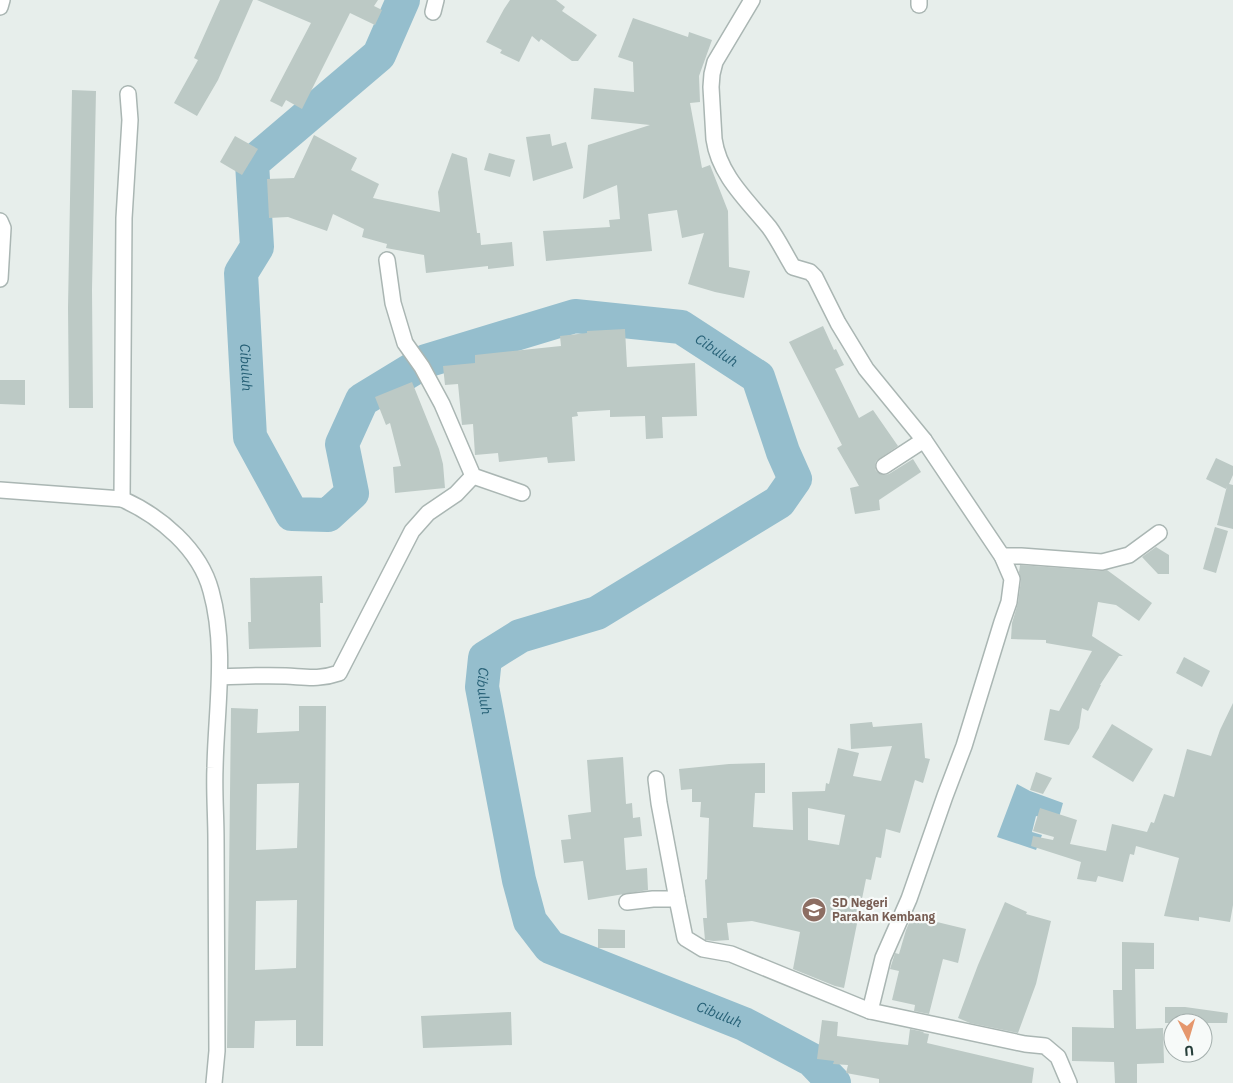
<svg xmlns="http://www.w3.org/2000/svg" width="1233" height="1083" font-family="'IBM Plex Sans',sans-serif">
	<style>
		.water { fill: #95becd }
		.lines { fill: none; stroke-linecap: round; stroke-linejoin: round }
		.river { stroke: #95becd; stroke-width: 34 }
		.building { fill: #bcc9c5; fill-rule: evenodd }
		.minor-casing { stroke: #aab6b3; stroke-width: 18 }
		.tertiary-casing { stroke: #aab6b3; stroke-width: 18 }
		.minor { stroke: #fff; stroke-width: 15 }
		.tertiary { stroke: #fff; stroke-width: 15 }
		.labels { text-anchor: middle; stroke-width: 4.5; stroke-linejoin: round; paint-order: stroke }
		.education-label { font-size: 12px; font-weight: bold; fill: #785e54; stroke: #f7faf9; text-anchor: start }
		.water-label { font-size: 14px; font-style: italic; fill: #266076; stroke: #f7faf9 }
	</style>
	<rect width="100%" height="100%" fill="#e7eeeb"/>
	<!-- water -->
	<polygon class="water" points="1017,784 1030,791 1063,803 1058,821 1036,816 1032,832 1042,835 1036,850 997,837"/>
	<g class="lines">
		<!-- river -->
		<path class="river" id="s1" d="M403 0 379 55 252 163 257 247 241 273 250 437 292 514 328 515 352 493 342 444 362 400 426 361 575 316 681 327 758 377 783 452 795 479 779 502 597 613 520 636 485 658 482 687 519 880 530 921 550 947 744 1024 812 1060 834 1083"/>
	</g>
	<!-- building -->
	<g class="building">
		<polygon points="220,0 253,0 218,80 197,116 174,103 198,60 194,58"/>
		<polygon points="257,0 378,0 374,6 382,10 375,25 350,13 302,109 286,100 282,107 270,101 311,23"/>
		<polygon points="510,0 556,0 565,7 562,11 597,35 578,61 572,61 541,39 539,42 532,36 519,62 500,53 502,50 486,42 504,9"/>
		<polygon points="633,18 688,37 689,32 712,40 699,76 700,102 690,103 702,168 710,165 728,211 729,267 750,271 744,298 715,292 688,284 704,233 682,238 677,210 648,214 652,251 546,261 543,231 610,227 609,220 620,219 617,185 583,199 588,145 650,125 591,119 594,88 634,92 633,62 618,57"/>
		<polygon points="72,90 96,91 92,290 93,408 69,408 68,308"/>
		<polygon points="550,134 552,146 566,142 573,168 533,181 526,137"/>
		<polygon points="314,135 357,158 351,170 379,184 373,198 440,212 438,192 452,153 467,158 477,233 480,233 481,245 512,242 514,266 488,269 488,266 426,273 424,255 386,248 387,244 362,237 364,229 333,214 327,231 288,217 269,218 267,179 294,178"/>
		<polygon points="235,136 258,149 242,175 220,162"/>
		<polygon points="489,153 515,160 510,177 484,170"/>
		<polygon points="823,326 834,350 836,349 844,365 835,369 859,418 873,410 898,446 876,461 875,467 876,471 884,475 889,474 913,459 921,472 879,500 880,510 855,514 850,488 859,486 837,448 842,445 789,342"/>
		<polygon points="625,329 627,367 695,363 697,416 662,417 663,438 646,439 645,416 610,417 610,410 577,412 578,416 572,417 575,461 548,463 547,457 499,462 498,453 475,455 473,424 462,425 458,384 445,385 443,366 475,363 475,355 561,346 560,336 587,333 587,331"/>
		<polygon points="0,380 25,380 25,405 0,404"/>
		<polygon points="412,382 439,449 443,464 445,488 395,493 393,467 401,466 390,423 386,425 375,397"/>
		<polygon points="1216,458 1233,466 1233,475 1229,484 1233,485 1233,529 1217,525 1227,486 1226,489 1206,479"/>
		<polygon points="1215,527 1228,531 1216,573 1203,569"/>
		<polygon points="1156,547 1169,555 1169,574 1158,574 1142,557"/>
		<polygon points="1020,565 1101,571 1107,570 1152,603 1139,621 1116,605 1098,602 1092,636 1123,656 1119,656 1100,685 1101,685 1088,711 1082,708 1079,728 1069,745 1044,740 1050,709 1059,711 1092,651 1046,643 1046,640 1011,639 1012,623 1018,603 1021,580 1019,572"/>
		<polygon points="322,576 323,603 320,603 321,647 249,649 248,622 251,622 250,578"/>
		<polygon points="1184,657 1210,671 1202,687 1176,673"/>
		<polygon points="1233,703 1233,905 1230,922 1199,917 1199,921 1164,916 1179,858 1136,846 1134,855 1130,854 1123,882 1098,876 1096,882 1077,879 1081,862 1031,846 1033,836 1053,840 1054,837 1033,831 1040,808 1077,820 1070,844 1106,851 1112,824 1147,832 1151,822 1154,823 1164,794 1174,797 1187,749 1211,756 1220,730"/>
		<path d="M299 706H326L323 1046H296V1020L255 1021 254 1048H227L231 708 258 709 257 733 299 731ZM299 783 297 848 256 850 257 784ZM297 900 296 968 255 970 256 901Z"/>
		<path d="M872 722 873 727 922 723 925 758 930 759 923 783 915 780 900 833 886 829 881 858 876 857 871 880 866 879 844 988 835 986 793 969 800 932 752 921 727 923 729 940 714 941 705 940 703 918H707L705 880 707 879 709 818 700 817 701 802H692V789L681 790 679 769 729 764 765 763V793H755L753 827 793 830 792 792 825 791 826 783 829 784 838 748 859 753 853 776 881 781 892 746 851 749 850 724ZM808 808 845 815 839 845 808 840Z"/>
		<polygon points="1112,724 1153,749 1133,782 1092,757"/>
		<polygon points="623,757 626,804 632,803 633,818 640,817 642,836 624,838 626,870 647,868 648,890 588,900 583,861 564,863 561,840 571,839 568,815 591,812 587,760"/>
		<polygon points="1036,772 1052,778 1043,794 1030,790"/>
		<polygon points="1005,902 1027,912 1026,914 1051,921 1036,984 1018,1033 970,1023 958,1018 978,965"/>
		<polygon points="912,916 966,929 958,963 943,959 929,1014 914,1011 915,1005 892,1000 899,971 890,969 895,953 899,954 906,930"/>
		<polygon points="598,929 625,930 625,948 598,948"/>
		<polygon points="1122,942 1154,943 1154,969 1135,969 1136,1029 1163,1028 1164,1063 1137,1064 1137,1083 1115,1083 1114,1062 1072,1061 1072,1027 1114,1028 1113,990 1122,990"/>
		<polygon points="1165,1007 1185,1007 1228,1013 1227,1023 1165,1023"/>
		<polygon points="511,1012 512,1045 423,1048 421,1016"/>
		<polygon points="822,1020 838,1022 837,1036 882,1042 908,1045 910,1029 924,1032 923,1033 929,1034 927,1043 1034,1068 1032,1083 879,1083 879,1079 846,1073 848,1065 833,1064 834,1061 817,1059"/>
	</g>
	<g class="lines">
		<defs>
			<g id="minor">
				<path d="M752 0 715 62 712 74 711 87 714 139C719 175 747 200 769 227 778 239 785 254 793 267L810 272 815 277 838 323 866 369 924 440 1002 556 1012 579 1009 602 1002 622 964 746 945 796 909 899 883 958 870 1011"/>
				<polyline points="919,5 919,0"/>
				<polyline points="433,12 436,0"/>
				<path d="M128 94 130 120 124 218 122 499C160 516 200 549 211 591 227 648 216 710 215 768 214 792 216 816 216 840 216 910 217 981 217 1051L214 1083"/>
				<polyline points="0,221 3,228 0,279"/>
				<polyline points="387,260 393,303 405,343 422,367 442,404 473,476 522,493"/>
				<polyline points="884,466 924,440"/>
				<polyline points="0,490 122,499"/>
				<polyline points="1002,556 1021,556 1102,562 1129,555 1159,533"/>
				<path d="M220 677C242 676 264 675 286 676 306 677 319 680 339 673L412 531 428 513 456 494 473 476"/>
				<polyline points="656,779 659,803 677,899"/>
				<polyline points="627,902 653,899 677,899 685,938 703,949 731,954 870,1011 1025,1044 1045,1046 1058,1057 1069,1083"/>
			</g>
			<polyline id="tertiary" points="0,7 2,0"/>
		</defs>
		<!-- minor casing -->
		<use href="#minor" class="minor-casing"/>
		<!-- tertiary casing -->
		<use href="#tertiary" class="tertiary-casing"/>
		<!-- minor -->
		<use href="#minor" class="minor"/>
		<!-- tertiary -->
		<use href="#tertiary" class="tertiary"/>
	</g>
	<!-- icons -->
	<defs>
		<symbol id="school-disc" viewBox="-11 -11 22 22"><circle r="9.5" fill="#8d6e63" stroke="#f7faf9"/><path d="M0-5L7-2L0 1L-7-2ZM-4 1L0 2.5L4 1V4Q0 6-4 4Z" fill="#fff"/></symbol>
	</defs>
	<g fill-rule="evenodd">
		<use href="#school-disc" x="800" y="896" width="28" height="28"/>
	</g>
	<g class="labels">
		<!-- education labels -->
		<g class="education-label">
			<text x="832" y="907">SD Negeri<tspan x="832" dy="14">Parakan Kembang</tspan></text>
		</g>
		<!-- water labels -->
		<g class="water-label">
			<text dy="5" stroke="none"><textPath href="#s1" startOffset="1140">Cibuluh</textPath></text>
			<text dy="5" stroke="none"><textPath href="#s1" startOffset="436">Cibuluh</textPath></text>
			<text dy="5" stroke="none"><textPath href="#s1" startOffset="1694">Cibuluh</textPath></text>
			<text dy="5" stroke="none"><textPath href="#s1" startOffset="2144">Cibuluh</textPath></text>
		</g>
	</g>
	<!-- north arrow -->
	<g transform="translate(1188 1038) rotate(175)"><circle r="24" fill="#f7faf9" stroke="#a4afad"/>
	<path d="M0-4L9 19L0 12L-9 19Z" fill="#e5976d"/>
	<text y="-8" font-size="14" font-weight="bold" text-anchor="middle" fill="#273f3b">U</text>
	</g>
</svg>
